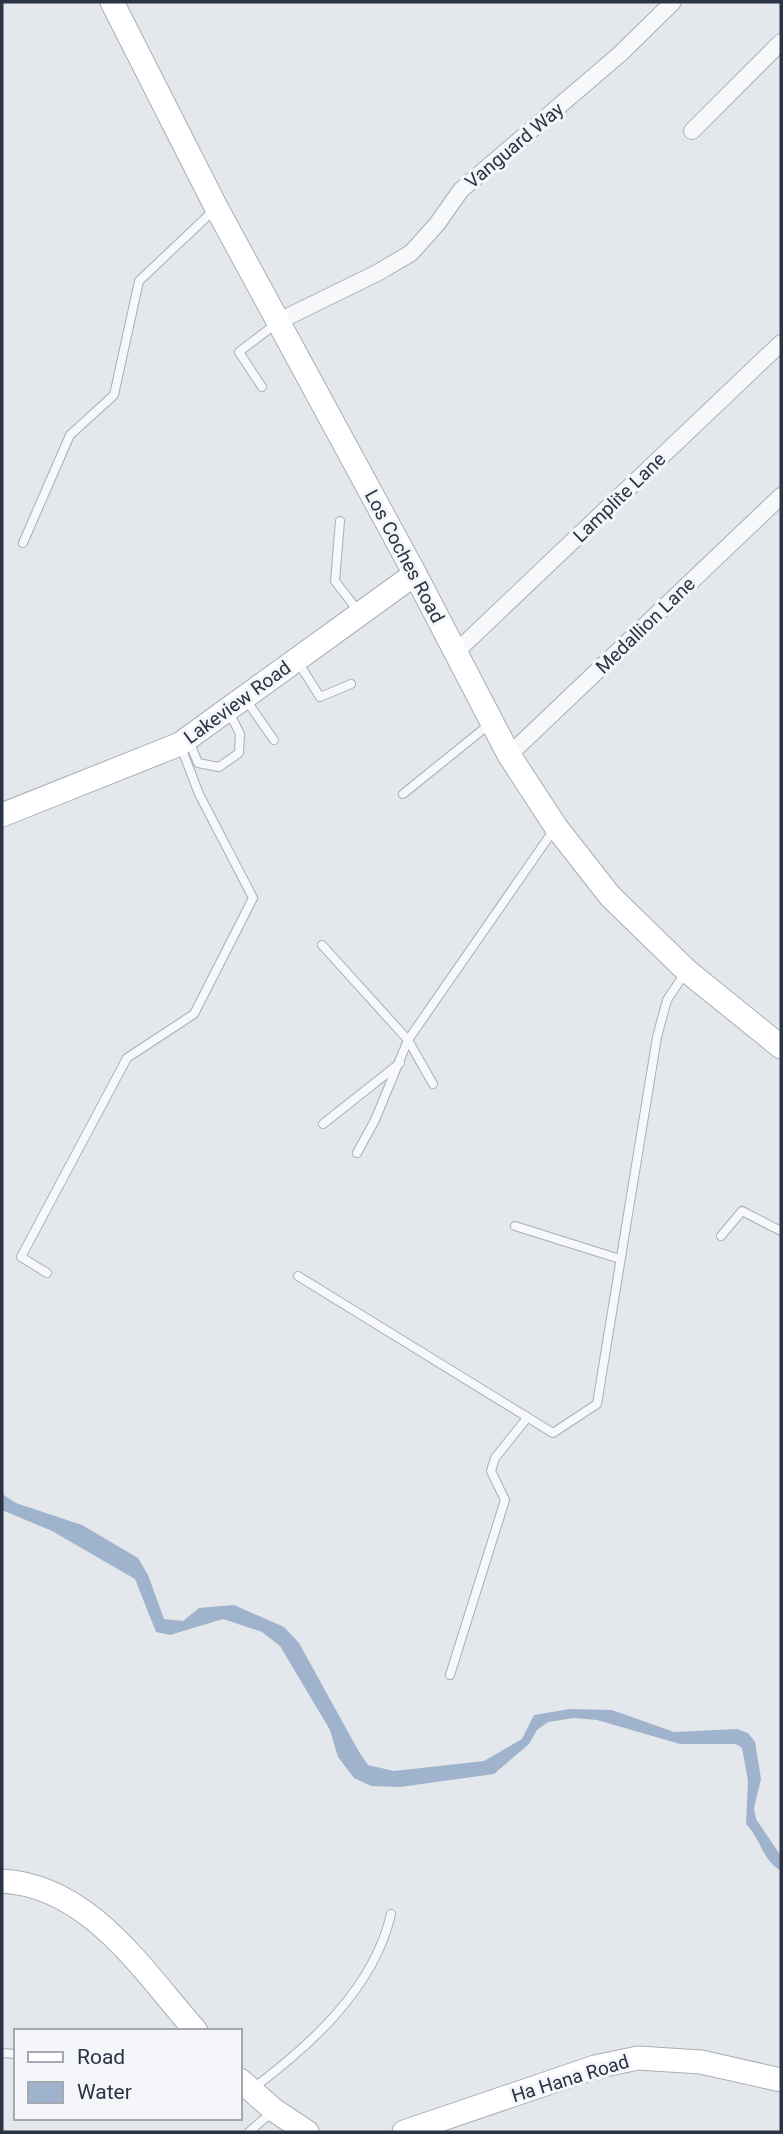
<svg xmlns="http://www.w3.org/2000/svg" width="783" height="2134" font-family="Roboto,sans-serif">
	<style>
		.water { fill: #9fb4cc }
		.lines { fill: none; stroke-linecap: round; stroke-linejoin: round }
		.lane-casing { stroke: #a9aeb7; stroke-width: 10 }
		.street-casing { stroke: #a9aeb7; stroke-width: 18 }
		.secondary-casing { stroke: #a9aeb7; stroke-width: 25 }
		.lane { stroke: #f7f8fa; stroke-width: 8 }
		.street { stroke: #f7f8fa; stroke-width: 16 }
		.secondary { stroke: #fff; stroke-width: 23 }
		.labels { text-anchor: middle; stroke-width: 6; stroke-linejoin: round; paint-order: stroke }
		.street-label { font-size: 19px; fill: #2b3445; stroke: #f4f6f9 }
	</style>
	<rect width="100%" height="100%" fill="#e4e7ec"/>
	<!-- water -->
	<path class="water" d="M2 1494 16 1503 82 1525 138 1558 148 1575 164 1619 183 1621 199 1608 234 1605 284 1627 299 1643 358 1750 368 1765 394 1771 484 1761 522 1739 534 1715 570 1709 612 1710 674 1732 737 1729 748 1733 755 1742 761 1779 754 1808 756 1819 781 1856V1871C762 1860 761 1839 746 1824L748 1781 742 1748 736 1744H680L597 1720 574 1718 548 1722 537 1730 529 1744 494 1774 400 1787 371 1786 354 1778 338 1757 330 1730 280 1646 262 1632 223 1619 170 1635 156 1632 135 1579 52 1531 2 1510Z"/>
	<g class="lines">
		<defs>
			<g id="lane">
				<polyline points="262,387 239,352 277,323"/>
				<polyline points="340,521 335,581 358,611"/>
				<polyline points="23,543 70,435 114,395 139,281 214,210"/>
				<polyline points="298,662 320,697 351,684"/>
				<polyline points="246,700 274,740"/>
				<polyline points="189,741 198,763 219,767 239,753 240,734 229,712"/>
				<polyline points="403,794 491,723"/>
				<polyline points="322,945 408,1040 433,1084"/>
				<polyline points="323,1124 400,1063"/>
				<polyline points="357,1153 375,1120 408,1040 555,828"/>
				<polyline points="515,1226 620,1259"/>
				<polyline points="721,1236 742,1211 781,1231"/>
				<polyline points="47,1273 21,1257 127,1058 194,1014 253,898 199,794 181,747"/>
				<polyline points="298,1276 553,1433 597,1404 657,1037 667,1000 685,973"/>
				<polyline points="450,1675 505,1500 491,1471 495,1458 527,1418"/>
				<polyline points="2,2053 16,2054"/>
				<path d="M252 2089C311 2045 374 1988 391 1914"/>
				<polyline points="249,2132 273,2111"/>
			</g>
			<g id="street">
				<polyline points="692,131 781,42"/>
				<polyline points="279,321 377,273 411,253 437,224 461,190 620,54 673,2"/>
				<polyline points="456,652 781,343"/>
				<polyline points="509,755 781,496"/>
			</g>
			<g id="secondary">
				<polyline points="112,2 216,207 415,574 509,755 556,827 610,896 687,971 781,1047"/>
				<polyline points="2,815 180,744 415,574"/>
				<path d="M2 1881C90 1886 142 1970 196 2031"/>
				<polyline points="240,2080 274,2110 307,2132"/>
				<polyline points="404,2132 595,2067 638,2058 701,2062 781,2080"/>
			</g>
		</defs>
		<!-- lane casing -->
		<use href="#lane" class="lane-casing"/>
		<!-- street casing -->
		<use href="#street" class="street-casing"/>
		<!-- secondary casing -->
		<use href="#secondary" class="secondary-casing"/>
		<!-- lane -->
		<use href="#lane" class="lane"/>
		<!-- street -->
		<use href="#street" class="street"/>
		<!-- secondary -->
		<use href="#secondary" class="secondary"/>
	</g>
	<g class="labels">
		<!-- street labels -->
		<g class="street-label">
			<text transform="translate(514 145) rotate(-40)" y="7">Vanguard Way</text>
			<text transform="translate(619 497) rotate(-44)" y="7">Lamplite Lane</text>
			<text transform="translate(405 556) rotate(62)" y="7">Los Coches Road</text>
			<text transform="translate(645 625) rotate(-44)" y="7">Medallion Lane</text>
			<text transform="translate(237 702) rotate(-36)" y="7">Lakeview Road</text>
			<text transform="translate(570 2078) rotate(-17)" y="7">Ha Hana Road</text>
		</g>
	</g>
	<!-- border -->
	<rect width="783" height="2134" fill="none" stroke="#2b3445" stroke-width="7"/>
	<!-- legend -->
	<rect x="14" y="2029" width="228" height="91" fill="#f4f6f9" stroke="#a4a8b1" stroke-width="2"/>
	<rect x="28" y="2052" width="35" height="10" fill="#ffffff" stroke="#a4a8b1" stroke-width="2"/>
	<text x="77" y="2064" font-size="21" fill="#2b3445">Road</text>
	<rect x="28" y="2082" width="35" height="21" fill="#9fb4cc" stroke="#a4a8b1" stroke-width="2"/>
	<text x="77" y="2099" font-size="21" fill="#2b3445">Water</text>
</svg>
